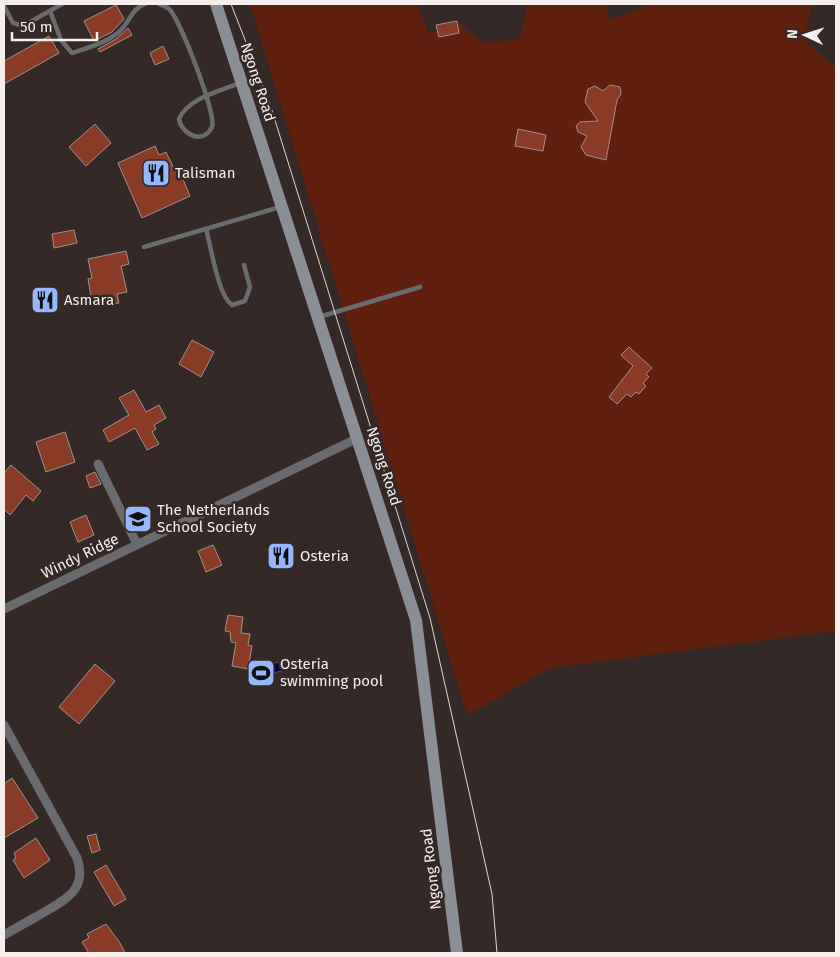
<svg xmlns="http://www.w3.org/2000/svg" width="840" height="957" font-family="'Fira Sans',sans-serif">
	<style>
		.green { fill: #60200e }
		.water { fill: #020a48; stroke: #4b4e79 }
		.building { fill: #893b25; stroke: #9e918d }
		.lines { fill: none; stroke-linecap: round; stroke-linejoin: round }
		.service { stroke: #696b6f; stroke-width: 4.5 }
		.minor { stroke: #696b6f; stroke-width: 9 }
		.secondary { stroke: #8a8e95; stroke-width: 12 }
		.tram { stroke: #ded7d5; stroke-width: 1 }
		.labels { text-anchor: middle; stroke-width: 5; stroke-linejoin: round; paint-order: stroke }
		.street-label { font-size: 15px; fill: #f5eeec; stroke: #342926 }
		.poi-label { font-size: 15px; fill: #f5eeec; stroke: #342926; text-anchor: start }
	</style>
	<rect width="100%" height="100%" fill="#342926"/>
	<!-- green -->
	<polygon class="green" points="250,4 417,4 429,34 459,23 484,43 520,39 527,4 607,4 609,20 653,4 811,4 805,41 836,68 836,631 550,668 467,715"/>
	<!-- water -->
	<polygon class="water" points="284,661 286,670 273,673 271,664"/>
	<!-- building -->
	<g class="building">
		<polygon points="116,5 124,19 112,32 94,41 84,21"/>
		<polygon points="457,21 459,33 439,37 436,25"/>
		<polygon points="128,28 132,35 100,52 98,49 116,39"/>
		<polygon points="49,36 59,53 4,84 4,61"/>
		<polygon points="163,46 169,59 155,65 150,53"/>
		<polygon points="610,85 620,87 621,94 617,100 606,160 586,155 581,147 587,136 578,132 576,126 580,122 598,121 585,102 588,89 595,86 603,91"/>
		<polygon points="95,124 111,143 86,166 69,147"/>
		<polygon points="518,129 546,135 543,151 515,146"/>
		<polygon points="155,146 159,155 166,152 179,179 182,177 190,196 142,218 118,163"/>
		<polygon points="74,230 77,243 54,248 52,234"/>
		<polygon points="126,251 129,264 121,266 127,292 117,294 119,303 104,306 101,295 91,297 88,279 92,278 88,259"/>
		<polygon points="192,340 214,352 201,377 179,364"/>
		<polygon points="629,347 652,368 646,374 649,377 643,383 646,386 639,394 636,392 631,397 627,394 617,404 609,397 633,366 621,355"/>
		<polygon points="134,390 146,412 159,405 166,418 154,425 156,429 152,432 159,444 147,450 135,428 109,442 103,430 129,415 119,398"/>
		<polygon points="65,432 75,462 46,472 36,442"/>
		<polygon points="11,465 41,491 33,501 26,495 10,515 4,509 4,473"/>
		<polygon points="95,472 101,484 90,488 86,476"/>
		<polygon points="86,515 94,535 78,542 70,522"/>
		<polygon points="213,545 222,565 206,572 198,551"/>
		<polygon points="228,615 243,617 241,633 250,634 248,645 252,646 248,669 232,666 236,643 231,642 230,632 225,631"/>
		<polygon points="95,664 115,681 79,724 59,707"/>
		<polygon points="12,778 38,818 4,838 4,784"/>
		<polygon points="96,834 100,850 92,853 87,836"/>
		<polygon points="36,838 50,860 24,878 13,860 16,858 14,853"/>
		<polygon points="106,865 126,899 114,906 94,872"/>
		<polygon points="106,924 120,943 125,953 89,953 82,942 89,938 87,934"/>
	</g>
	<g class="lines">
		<!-- service -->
		<g class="service">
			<path d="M159 4C162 5 167 7 169 9 180 18 217 116 212 127 203 145 182 135 179 119 188 98 220 91 240 83"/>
			<polyline points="4,6 13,23 23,26 62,4"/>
			<path d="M50 11 61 40 72 53C87 48 106 43 119 32 130 22 131 9 145 4"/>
			<path d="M206 229C211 246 218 296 232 305L245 301 250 287 244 265"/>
			<polyline points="144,247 280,207"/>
			<polyline points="319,317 420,287"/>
		</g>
		<!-- minor -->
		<g class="minor">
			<polyline points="98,464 137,544"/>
			<polyline points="4,609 358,438"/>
			<path d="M4 725 77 858C88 890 65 900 41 914 29 921 16 928 4 935"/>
		</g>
		<!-- secondary -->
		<polyline class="secondary" points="216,4 416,620 457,953"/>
		<!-- tram -->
		<polyline class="tram" points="231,4 269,101 430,618 492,894 497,953"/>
	</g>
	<!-- icons -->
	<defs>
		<symbol id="restaurant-square" viewBox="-11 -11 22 22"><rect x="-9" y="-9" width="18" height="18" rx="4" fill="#96b6fd" stroke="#342926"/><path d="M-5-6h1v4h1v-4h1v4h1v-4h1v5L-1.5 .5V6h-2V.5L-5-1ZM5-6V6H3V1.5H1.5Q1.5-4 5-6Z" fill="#111"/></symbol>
		<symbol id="school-square" viewBox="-11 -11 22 22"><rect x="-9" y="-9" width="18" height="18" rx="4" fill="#96b6fd" stroke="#342926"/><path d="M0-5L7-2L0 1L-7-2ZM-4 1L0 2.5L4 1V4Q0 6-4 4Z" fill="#111"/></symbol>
		<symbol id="stadium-square" viewBox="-11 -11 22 22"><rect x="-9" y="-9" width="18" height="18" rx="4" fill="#96b6fd" stroke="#342926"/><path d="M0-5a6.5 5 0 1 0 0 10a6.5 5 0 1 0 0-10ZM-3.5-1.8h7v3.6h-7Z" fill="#111"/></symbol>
	</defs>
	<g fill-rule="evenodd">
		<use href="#restaurant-square" x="140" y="157" width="32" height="32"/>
		<use href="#restaurant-square" x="29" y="284" width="32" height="32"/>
		<use href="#school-square" x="122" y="503" width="32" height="32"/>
		<use href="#restaurant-square" x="265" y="540" width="32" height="32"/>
		<use href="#stadium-square" x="245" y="657" width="32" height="32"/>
	</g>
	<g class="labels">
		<!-- street labels -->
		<g class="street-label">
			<text transform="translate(258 82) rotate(72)" y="5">Ngong Road</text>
			<text transform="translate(384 466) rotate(72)" y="5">Ngong Road</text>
			<text transform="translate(80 556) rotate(-26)" y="5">Windy Ridge</text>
			<text transform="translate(431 869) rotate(-97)" y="5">Ngong Road</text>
		</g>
		<!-- poi labels -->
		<g class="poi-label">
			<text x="175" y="178">Talisman</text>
			<text x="64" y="305">Asmara</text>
			<text x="157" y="515">The Netherlands<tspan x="157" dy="17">School Society</tspan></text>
			<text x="300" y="561">Osteria</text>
			<text x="280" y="669">Osteria<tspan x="280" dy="17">swimming pool</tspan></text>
		</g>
	</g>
	<!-- border -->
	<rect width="840" height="957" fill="none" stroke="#f5eeec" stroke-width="10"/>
	<!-- north arrow -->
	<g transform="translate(805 35) rotate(274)" stroke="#342926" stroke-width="4" paint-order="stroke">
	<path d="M0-4L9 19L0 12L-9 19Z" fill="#f5eeec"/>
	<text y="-8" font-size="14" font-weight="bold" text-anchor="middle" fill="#f5eeec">N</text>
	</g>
	<!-- scale -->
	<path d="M12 32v8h85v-8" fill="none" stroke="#f5eeec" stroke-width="2.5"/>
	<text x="20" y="32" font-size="15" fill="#f5eeec" stroke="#342926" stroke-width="4" paint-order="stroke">50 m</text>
</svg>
